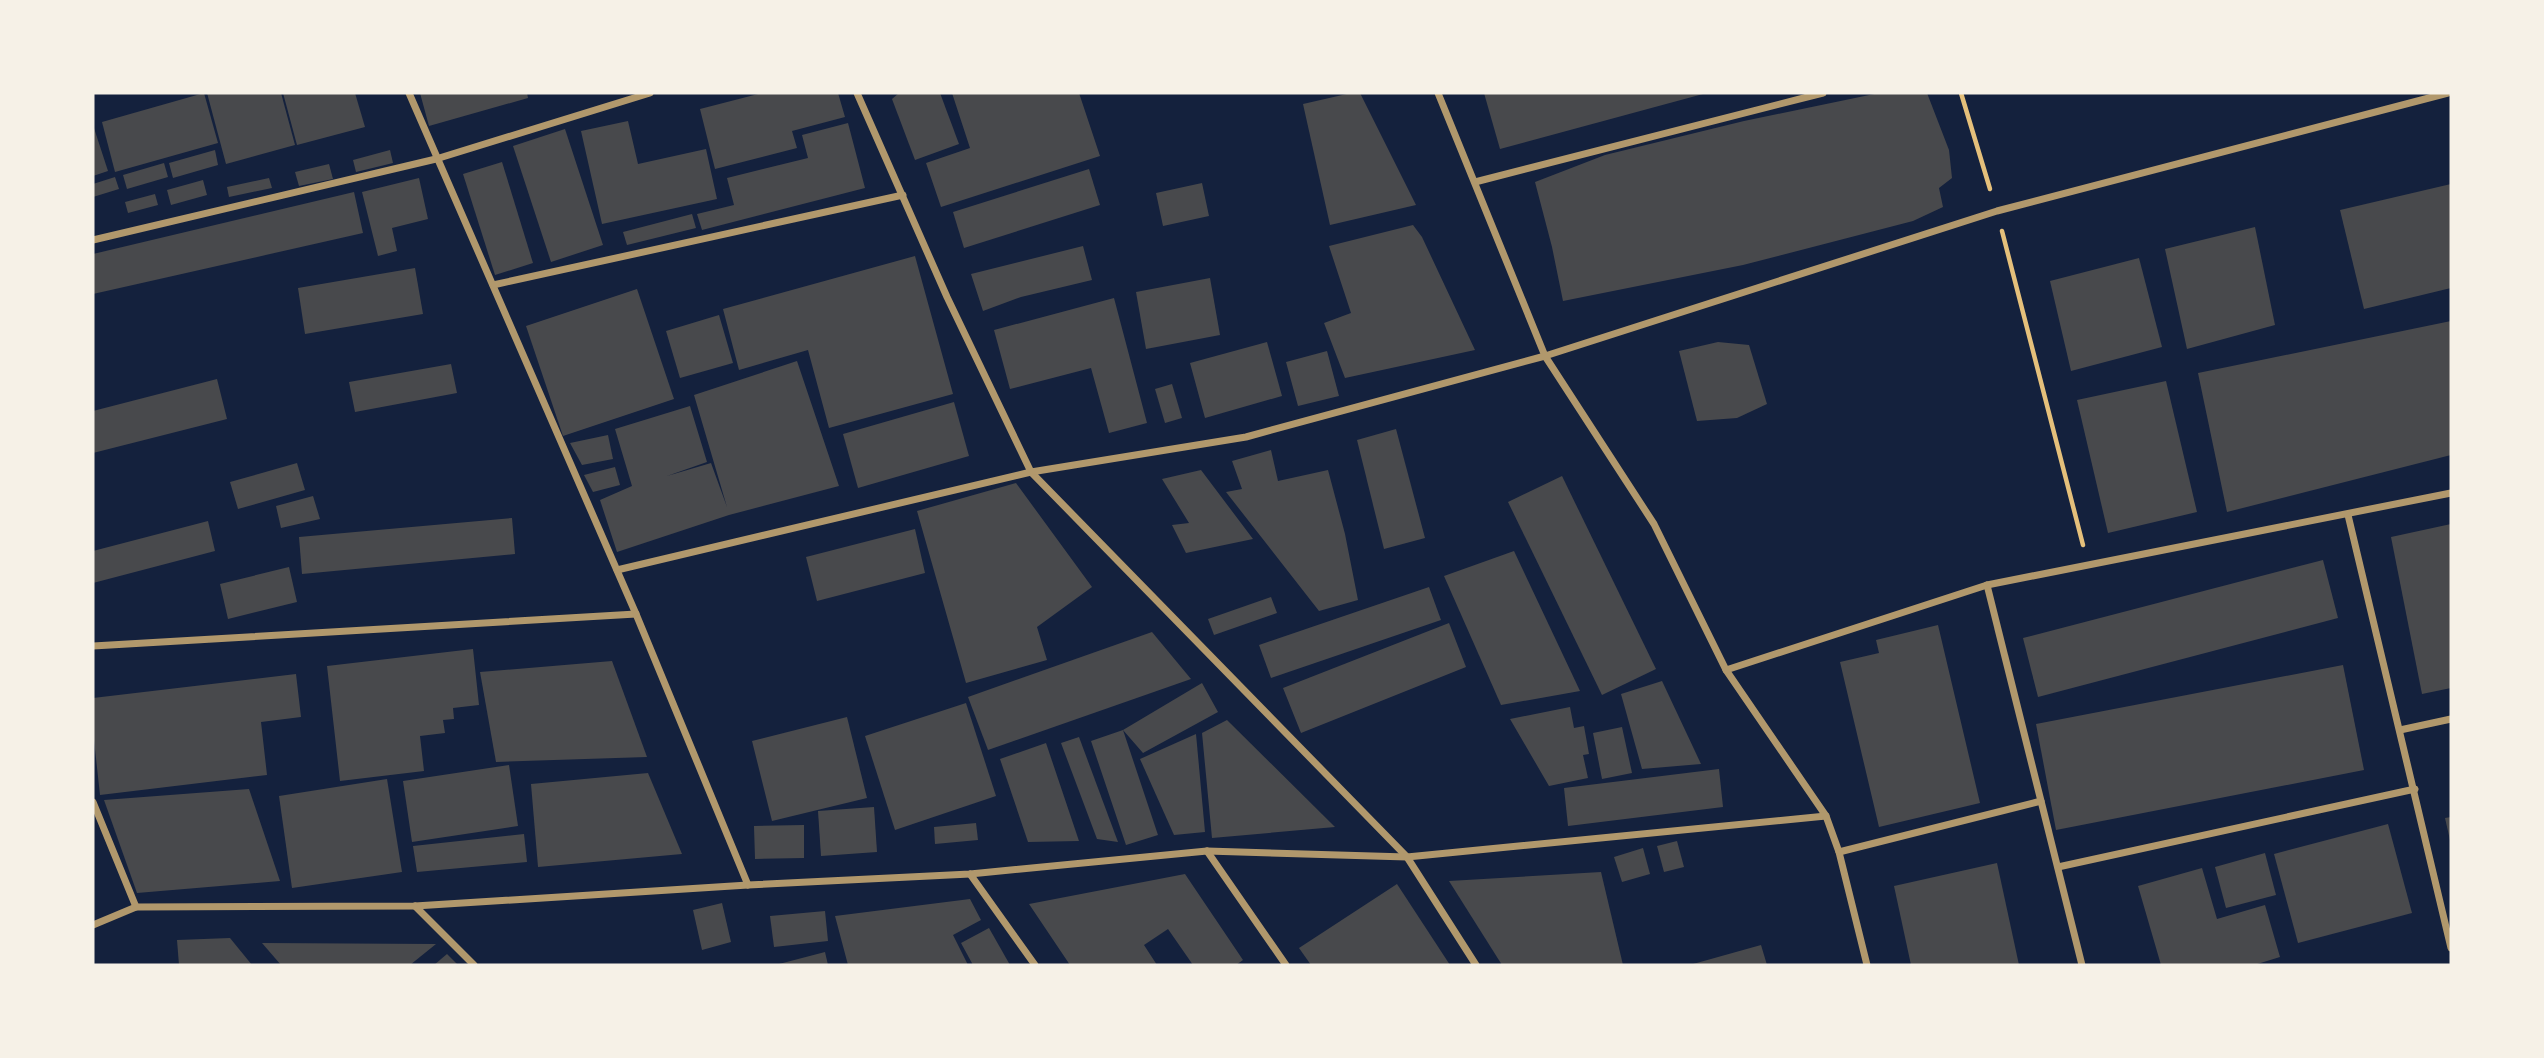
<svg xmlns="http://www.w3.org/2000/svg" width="2544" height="1058" font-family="'PT Sans',sans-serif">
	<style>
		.building { fill: #48494c }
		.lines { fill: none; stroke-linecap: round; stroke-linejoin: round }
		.path { stroke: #e5c07b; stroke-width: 4.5 }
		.minor { stroke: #b1986c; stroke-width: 7 }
	</style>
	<rect width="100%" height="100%" fill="#14213d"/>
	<!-- building -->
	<g class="building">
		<polygon points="204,93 218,143 115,172 102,122"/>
		<polygon points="207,93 281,93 295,145 226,164"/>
		<polygon points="283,93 355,93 365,127 297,145"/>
		<polygon points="420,93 527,93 528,98 429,126"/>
		<polygon points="762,93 838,93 845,117 792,131 797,148 715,169 700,109"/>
		<polygon points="899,93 940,93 959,144 915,160 892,99"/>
		<polygon points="952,93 1079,93 1100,156 941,207 926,163 970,148"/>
		<polygon points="1351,93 1360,93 1416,205 1330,225 1303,104"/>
		<polygon points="1484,93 1703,93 1703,94 1500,149"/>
		<polygon points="1879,93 1927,93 1949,150 1952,178 1939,188 1943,207 1913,221 1743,265 1563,301 1552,247 1535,182 1605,155 1744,121"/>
		<polygon points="628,121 638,164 706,149 717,199 602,224 581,131"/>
		<polygon points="848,123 865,188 702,230 697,214 734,205 727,178 808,158 802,135"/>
		<polygon points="93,125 108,171 93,176"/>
		<polygon points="565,129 603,245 551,262 513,146"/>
		<polygon points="215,150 218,165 173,178 169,163"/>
		<polygon points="390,150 393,163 356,172 353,160"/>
		<polygon points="502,162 533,263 495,275 463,174"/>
		<polygon points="164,163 168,177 127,189 123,175"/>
		<polygon points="329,164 333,179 299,186 295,172"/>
		<polygon points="1089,169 1100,205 964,248 953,212"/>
		<polygon points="115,177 119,189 93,197 93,184"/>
		<polygon points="269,178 272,188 229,197 227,187"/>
		<polygon points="419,178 428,219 392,228 397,251 378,256 362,192"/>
		<polygon points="203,180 207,195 171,205 167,190"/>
		<polygon points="1202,183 1209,216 1163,226 1156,193"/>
		<polygon points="2451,184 2451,288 2364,309 2340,210"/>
		<polygon points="354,192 363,233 93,294 93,254"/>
		<polygon points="155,194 158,205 128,213 125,202"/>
		<polygon points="692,214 696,228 627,245 623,232"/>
		<polygon points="1413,225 1422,237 1475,350 1345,378 1324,323 1351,313 1329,246"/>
		<polygon points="2255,227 2275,325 2187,349 2165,249"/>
		<polygon points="1083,246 1092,280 1021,297 983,311 971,274"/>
		<polygon points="915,256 953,394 829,428 808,350 739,370 723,309"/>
		<polygon points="2139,258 2162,347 2071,371 2050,281"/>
		<polygon points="415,268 423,314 305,334 298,288"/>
		<polygon points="1210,278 1220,335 1146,349 1136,292"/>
		<polygon points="637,289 674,399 563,436 526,326"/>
		<polygon points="1114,298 1147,423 1109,433 1091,368 1010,389 994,330"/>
		<polygon points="719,315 733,363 680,378 666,331"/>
		<polygon points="2451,321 2451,455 2227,512 2198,373"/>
		<polygon points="1267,342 1282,396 1205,418 1190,363"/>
		<polygon points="1718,342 1749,345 1767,404 1737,418 1697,421 1679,351"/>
		<polygon points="1327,351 1339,396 1298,406 1286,362"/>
		<polygon points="797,361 839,486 729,515 617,552 600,500 632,486 615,429 690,406 707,462 667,476 711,463 727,507 694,395"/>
		<polygon points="451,364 457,393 355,412 349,382"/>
		<polygon points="217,379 227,419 93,453 93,411"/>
		<polygon points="2166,381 2197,512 2108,533 2077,400"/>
		<polygon points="1172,384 1182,418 1165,423 1155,389"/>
		<polygon points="954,402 969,456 858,488 843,434"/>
		<polygon points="1396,429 1425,538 1384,549 1357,440"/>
		<polygon points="608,435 613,459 582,465 570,443"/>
		<polygon points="1271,450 1278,481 1328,470 1345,534 1358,600 1319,611 1226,492 1242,489 1232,461"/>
		<polygon points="297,463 305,490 238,509 230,482"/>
		<polygon points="615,467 620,485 593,492 584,475"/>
		<polygon points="1201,470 1253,539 1186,553 1172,525 1189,523 1162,479"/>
		<polygon points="1562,476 1656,669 1602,695 1508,502"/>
		<polygon points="1016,483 1092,587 1037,627 1047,660 966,683 917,511"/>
		<polygon points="313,496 320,519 281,528 276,506"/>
		<polygon points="512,518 515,554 302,574 299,537"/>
		<polygon points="208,521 215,551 93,583 93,551"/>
		<polygon points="2451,524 2451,688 2422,694 2391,537"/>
		<polygon points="915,529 925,573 817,601 806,557"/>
		<polygon points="1514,551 1580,691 1501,705 1444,576"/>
		<polygon points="2323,560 2338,618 2038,697 2023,638"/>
		<polygon points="289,567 297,602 228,619 220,584"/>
		<polygon points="1429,587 1441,620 1271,678 1259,645"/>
		<polygon points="1271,597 1277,613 1214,635 1208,619"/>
		<polygon points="1449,623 1466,667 1301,733 1283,688"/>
		<polygon points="1938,625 1980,803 1879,827 1840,662 1879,653 1876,640"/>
		<polygon points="1152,632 1191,679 988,750 968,697"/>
		<polygon points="473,649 479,705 453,708 454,719 443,720 445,733 420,736 424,771 340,781 327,666"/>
		<polygon points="612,661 647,757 496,762 480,672"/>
		<polygon points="2343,665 2364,770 2056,830 2036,724"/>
		<polygon points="296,674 301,717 261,722 267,775 100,795 93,731 93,698"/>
		<polygon points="1662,681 1701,764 1642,769 1621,694"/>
		<polygon points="1202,683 1218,712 1143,753 1123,730 1158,835 1126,845 1091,741 1123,730"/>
		<polygon points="966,703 996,796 895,830 865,736"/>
		<polygon points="1570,707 1574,728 1584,726 1589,754 1583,755 1588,778 1549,786 1510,719"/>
		<polygon points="847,717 867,798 772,821 752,741"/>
		<polygon points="1227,720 1335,827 1212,838 1202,733"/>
		<polygon points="1622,727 1632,773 1602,779 1593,733"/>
		<polygon points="1196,734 1205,832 1174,835 1140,759"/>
		<polygon points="1079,737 1118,842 1097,839 1061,743"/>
		<polygon points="1046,743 1079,841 1028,842 1000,759"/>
		<polygon points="509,765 518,826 412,842 403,781"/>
		<polygon points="1719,769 1723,807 1568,826 1564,788"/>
		<polygon points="648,773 682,854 538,867 531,784"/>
		<polygon points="387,779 402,872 292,888 279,796"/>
		<polygon points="249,789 280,881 137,893 104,800"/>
		<polygon points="874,807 877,852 821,856 818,811"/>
		<polygon points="2451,817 2451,840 2450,840 2445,818"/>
		<polygon points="976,823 978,840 935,844 934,827"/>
		<polygon points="2388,824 2412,913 2298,943 2274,854"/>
		<polygon points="804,825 804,858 755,859 754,826"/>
		<polygon points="524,834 527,862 417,872 413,846"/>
		<polygon points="1677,841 1684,867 1664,872 1657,846"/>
		<polygon points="1643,848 1650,874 1622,882 1614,857"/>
		<polygon points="2265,853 2276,895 2226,908 2215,867"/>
		<polygon points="1997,863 2019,965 1911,965 1894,886"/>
		<polygon points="2202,868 2217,919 2265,905 2280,957 2254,965 2161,965 2138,886"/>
		<polygon points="1601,872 1623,965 1502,965 1449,881"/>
		<polygon points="1185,874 1243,960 1236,965 1193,965 1168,929 1144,945 1157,965 1070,965 1029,904"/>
		<polygon points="1397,884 1450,965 1311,965 1299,948"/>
		<polygon points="970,899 981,920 953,935 968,965 848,965 835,916"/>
		<polygon points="722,903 731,942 702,950 693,910"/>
		<polygon points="825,911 828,941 774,947 770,916"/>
		<polygon points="989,928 1010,965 973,965 961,943"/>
		<polygon points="230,938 252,965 179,965 177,940"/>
		<polygon points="262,943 436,944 410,965 281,965"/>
		<polygon points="1761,945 1767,965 1694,965 1693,964"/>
		<polygon points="825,952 828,965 779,965 779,964"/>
		<polygon points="447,954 458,965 434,965"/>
	</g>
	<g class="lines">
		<!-- path -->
		<g class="path">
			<polyline points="1961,93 1990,189"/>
			<polyline points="2002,231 2083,545"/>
		</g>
		<!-- minor -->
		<g class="minor">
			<polyline points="409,93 636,614 748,885"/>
			<polyline points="857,93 947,297 1031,472 1407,857 1476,965"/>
			<polyline points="1438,93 1545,356 1654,524 1726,670 1826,816 1839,852 1867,965"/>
			<polyline points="1475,182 1823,93"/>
			<polyline points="93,240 436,159 650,93"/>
			<polyline points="493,285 903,195"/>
			<polyline points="2348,515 2451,948"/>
			<polyline points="617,570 1031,472 1246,437 1545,356 1997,211 2448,93"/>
			<polyline points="1987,585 2082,965"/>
			<polyline points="93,646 636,614"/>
			<polyline points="1726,670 1987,585 2451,493"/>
			<polyline points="2400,730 2451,719"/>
			<polyline points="93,802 136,907"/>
			<polyline points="1207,851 1286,965"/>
			<polyline points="1839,852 2041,801"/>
			<polyline points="2058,867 2415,789"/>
			<polyline points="970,874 1035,965"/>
			<polyline points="415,906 474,965"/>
			<polyline points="93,925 136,907 415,906 748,885 970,874 1207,851 1407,857 1826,816"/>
		</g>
	</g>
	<!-- border -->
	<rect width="2544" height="1058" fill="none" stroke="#f6f1e7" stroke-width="189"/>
</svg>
